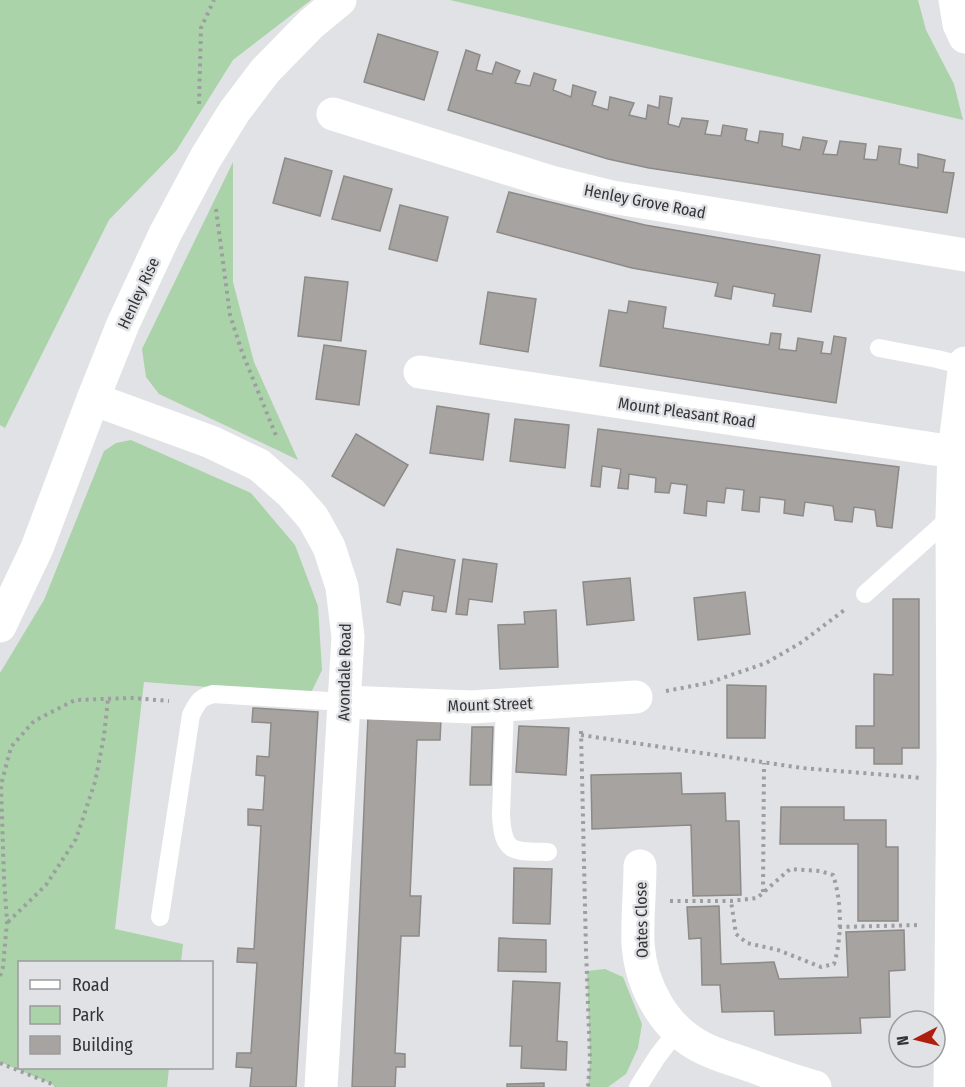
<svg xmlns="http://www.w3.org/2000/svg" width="965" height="1087" font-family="'Fira Sans Condensed',sans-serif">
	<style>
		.green { fill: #abd3a9 }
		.building { fill: #a6a3a1; stroke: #8d8a88; stroke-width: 1.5 }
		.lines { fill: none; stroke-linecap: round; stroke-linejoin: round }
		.path { stroke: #9d9ea0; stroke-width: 4; stroke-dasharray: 3 4.5; stroke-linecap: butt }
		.lane { stroke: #fff; stroke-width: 18 }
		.street { stroke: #fff; stroke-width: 33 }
		.labels { text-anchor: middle; stroke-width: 5; stroke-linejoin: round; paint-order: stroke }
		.street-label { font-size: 16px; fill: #343436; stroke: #e1e2e5 }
	</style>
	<rect width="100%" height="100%" fill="#e1e2e5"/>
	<!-- green -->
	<g class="green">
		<polygon points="0,0 311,0 233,60 176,151 109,220 5,428 0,425"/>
		<polygon points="450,0 918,0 926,30 954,84 963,120"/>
		<polygon points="233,162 233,282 254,362 298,460 159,394 146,377 142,349"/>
		<polygon points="131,440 251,493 295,545 318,606 322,670 310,695 144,682 115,929 183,944 181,962 20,962 20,1068 169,1068 167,1087 55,1087 52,1084 0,1062 0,673 44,600 104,451 116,443"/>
		<polygon points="605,969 623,977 642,1024 638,1048 626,1074 608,1087 588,1087 590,1059 587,971"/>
	</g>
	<!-- building -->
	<g class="building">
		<polygon points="378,34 438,52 424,100 364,82"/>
		<polygon points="466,50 480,55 476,70 492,74 496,62 520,71 515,83 530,86 534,73 556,80 553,90 571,97 573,85 596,92 592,105 608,110 610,97 634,103 629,115 646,119 648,105 659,108 660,96 672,98 668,124 679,127 682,118 708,121 705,134 721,136 723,125 747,129 745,140 758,143 760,131 783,134 782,146 800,150 803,137 827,141 823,154 837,155 840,141 866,144 864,159 877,160 879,146 901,149 899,164 918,168 918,154 945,160 943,172 954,173 947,213 649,168 608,159 448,110"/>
		<polygon points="285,158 332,171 320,216 273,203"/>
		<polygon points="344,176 392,189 380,231 332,219"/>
		<polygon points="509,192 645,225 820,255 811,312 773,306 775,294 733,286 731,299 715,296 718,283 632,268 497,232"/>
		<polygon points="400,205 448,217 437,261 389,249"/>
		<polygon points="305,277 348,282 341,341 298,336"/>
		<polygon points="488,292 536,299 528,352 480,344"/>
		<polygon points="629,301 666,307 663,328 769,345 771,333 781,334 779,349 796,351 798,338 823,342 821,353 831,354 834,336 846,338 836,403 600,366 609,310 627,313"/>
		<polygon points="324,345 366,351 359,405 316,399"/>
		<polygon points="437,406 489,414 483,460 430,453"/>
		<polygon points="515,419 569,425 565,468 510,461"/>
		<polygon points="598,429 899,467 892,528 877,526 875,510 854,507 852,522 835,520 833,506 805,502 803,516 784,513 785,500 760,497 759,512 742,510 744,490 726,488 724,503 707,501 706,516 684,513 687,485 671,483 669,493 655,492 656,478 629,474 628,489 618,488 621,469 602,466 600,487 591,486"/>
		<polygon points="356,434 408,465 384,506 332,476"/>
		<polygon points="397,549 455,560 446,612 432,610 434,596 403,591 400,605 387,602"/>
		<polygon points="463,559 497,564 492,602 469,599 467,615 456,614"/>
		<polygon points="630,578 634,620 587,625 583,582"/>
		<polygon points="745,592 750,634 698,640 694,598"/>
		<polygon points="893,599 919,599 919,748 902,748 902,764 874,764 874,748 856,748 856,726 874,726 874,674 893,675"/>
		<polygon points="556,610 558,667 500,669 498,625 525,624 524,612"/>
		<polygon points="727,685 766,686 765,738 727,738"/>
		<polygon points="253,708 318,712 296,1087 250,1087 252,1068 236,1067 237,1053 251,1053 257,963 237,962 238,948 254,949 261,826 248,825 248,809 263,810 265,776 256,775 257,756 269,757 271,723 252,722"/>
		<polygon points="368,716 441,719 440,740 417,740 410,896 421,896 419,936 401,936 395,1053 405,1054 405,1067 396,1067 395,1087 352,1087"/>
		<polygon points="519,726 569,728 566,775 516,772"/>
		<polygon points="472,727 493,727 491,785 470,785"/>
		<polygon points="681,773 682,794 725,793 726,821 739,821 741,895 693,896 691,825 592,829 591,775"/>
		<polygon points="781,807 844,807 844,820 886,820 886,847 898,847 898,921 858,921 858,844 780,844"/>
		<polygon points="514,868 552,869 550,924 513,923"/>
		<polygon points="719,906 721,964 774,962 779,979 848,977 846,932 904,930 905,970 889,971 890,1017 860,1018 861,1033 775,1035 774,1011 722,1012 720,985 702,985 701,938 689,939 687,907"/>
		<polygon points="499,938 546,940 546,972 498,971"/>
		<polygon points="513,981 560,983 557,1041 567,1042 566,1070 521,1068 522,1046 510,1046"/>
		<polygon points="544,1083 544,1087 507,1087 507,1084"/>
	</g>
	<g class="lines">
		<!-- path -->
		<g class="path">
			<polyline points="199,104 201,28 214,0"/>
			<polyline points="216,209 230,315 242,352 277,438"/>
			<polyline points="666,691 708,683 766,663 802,642 847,608"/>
			<polyline points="581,731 586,950 590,1059 588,1087"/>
			<polyline points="581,735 802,768 922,778"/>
			<polyline points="763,892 764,763"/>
			<path d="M670 901H731L757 898 790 869 820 871 833 875C842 901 842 938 834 964L821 967 778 950 747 943 736 934 731 901"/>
			<polyline points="8,922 46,885 76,839 95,782 104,736 108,699"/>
			<polyline points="839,927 920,925"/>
			<polyline points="0,976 3,967 7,922 4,879 1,785 11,747 34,721 75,700 133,698 169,701"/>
			<polyline points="0,1063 52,1084 55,1087"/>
		</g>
		<!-- lane -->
		<g class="lane">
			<polyline points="879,348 937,359 965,366"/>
			<polyline points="865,594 952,516"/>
			<path d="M505 705 501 815C503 855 514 851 548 852"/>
			<path d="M160 917 191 715C198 702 199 698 213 694L344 702"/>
			<polyline points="638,1087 657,1057 677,1031"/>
		</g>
		<!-- street -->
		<g class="street">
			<polyline points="955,0 959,24 965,37"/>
			<polyline points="333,114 551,182 612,197 965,255"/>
			<polyline points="420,372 954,452"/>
			<polyline points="93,399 211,442 259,465 291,493 313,518 329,547 342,587 348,637 321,1087"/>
			<polyline points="0,626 37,548 93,399 123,324 165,234 205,159 234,112 265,71 311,24 340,0"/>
			<polyline points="344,702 471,707 636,697"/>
			<path d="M640 866C640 891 637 918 638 944 641 986 664 1029 703 1048 716 1055 732 1059 746 1064 769 1072 792 1081 815 1087"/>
			<polyline points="950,1087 953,760 952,516 954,452 965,363"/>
		</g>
	</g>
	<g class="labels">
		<!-- street labels -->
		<g class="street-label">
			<text transform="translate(645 201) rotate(11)" y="6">Henley Grove Road</text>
			<text transform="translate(138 293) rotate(-65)" y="6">Henley Rise</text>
			<text transform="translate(687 412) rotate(8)" y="6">Mount Pleasant Road</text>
			<text transform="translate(344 672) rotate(-89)" y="6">Avondale Road</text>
			<text transform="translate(490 704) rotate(-2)" y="6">Mount Street</text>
			<text transform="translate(641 920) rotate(-91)" y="6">Oates Close</text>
		</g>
	</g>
	<!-- legend -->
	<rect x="18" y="961" width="195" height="108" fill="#e1e2e5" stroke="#9c9c9f" stroke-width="1.5"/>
	<rect x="30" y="980" width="30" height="9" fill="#ffffff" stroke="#9c9c9f" stroke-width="1.5"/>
	<text x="72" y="991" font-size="18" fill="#343436">Road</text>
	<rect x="30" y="1006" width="30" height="18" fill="#abd3a9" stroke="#9c9c9f" stroke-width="1.5"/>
	<text x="72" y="1021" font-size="18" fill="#343436">Park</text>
	<rect x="30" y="1036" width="30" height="18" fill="#a6a3a1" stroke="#9c9c9f" stroke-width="1.5"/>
	<text x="72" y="1051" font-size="18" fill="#343436">Building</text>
	<!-- north arrow -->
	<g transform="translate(917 1039) rotate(263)"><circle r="28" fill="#e1e2e5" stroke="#9c9c9f" stroke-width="1.5"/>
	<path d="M0-4.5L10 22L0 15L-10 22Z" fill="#ae1f0e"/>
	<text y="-9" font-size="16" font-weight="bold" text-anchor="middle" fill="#343436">N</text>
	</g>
</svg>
